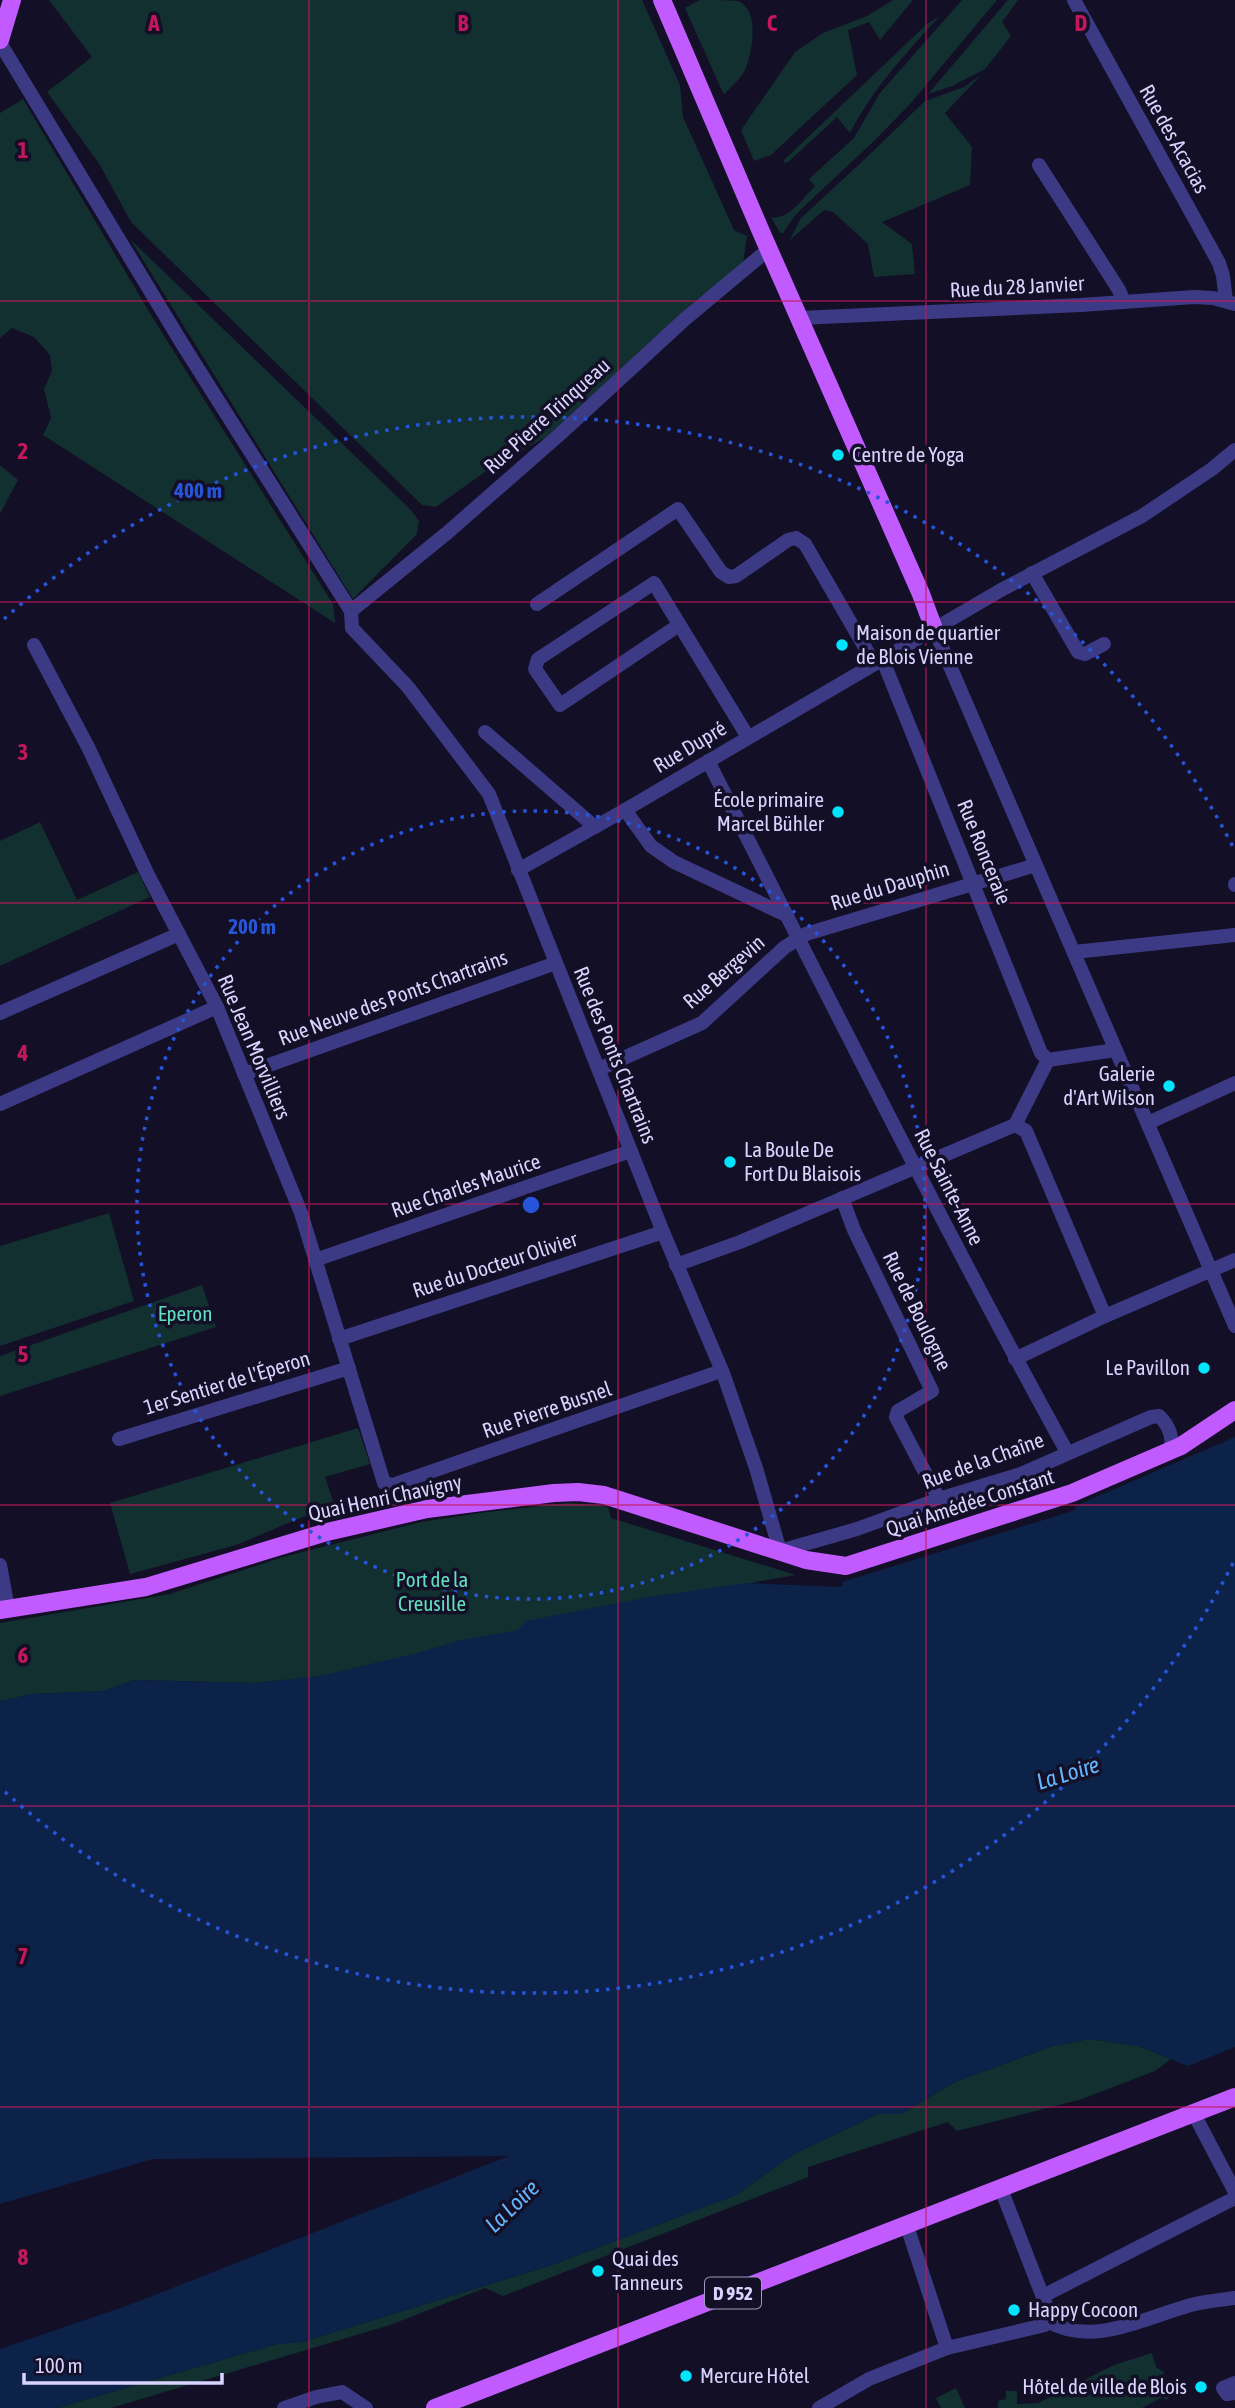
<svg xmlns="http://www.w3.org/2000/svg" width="1235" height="2408" font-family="'Asap Condensed',sans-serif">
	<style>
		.green { fill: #12302f }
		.water { fill: #0c2248 }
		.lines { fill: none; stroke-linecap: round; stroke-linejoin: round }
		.minor { stroke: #3d3a85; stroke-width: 14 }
		.major { stroke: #c25bff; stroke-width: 18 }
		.grid { fill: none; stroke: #c2185b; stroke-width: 2; stroke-opacity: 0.55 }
		.ring { fill: none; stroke: #2655da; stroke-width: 3.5; stroke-dasharray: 3.5 7 }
		.poi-dot { fill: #00e5ff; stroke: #130f26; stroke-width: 2.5 }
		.labels { text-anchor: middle; stroke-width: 7; stroke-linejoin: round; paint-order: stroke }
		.shield { fill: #130f26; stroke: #9e99be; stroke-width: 2 }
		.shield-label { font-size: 19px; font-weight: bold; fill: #d9d4ff }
		.street-label { font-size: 21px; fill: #d9d4ff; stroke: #130f26 }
		.poi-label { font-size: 21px; fill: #d9d4ff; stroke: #130f26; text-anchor: start }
		.park-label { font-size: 21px; fill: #5fe0c0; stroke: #130f26 }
		.water-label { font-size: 23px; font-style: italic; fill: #62b6ff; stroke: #130f26 }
		.grid-label { font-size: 23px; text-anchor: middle; font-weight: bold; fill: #c2185b; stroke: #130f26; stroke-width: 7; stroke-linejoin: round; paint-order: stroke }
		.centre { fill: #2655da; stroke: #130f26; stroke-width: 3.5 }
		.ring-label { font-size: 21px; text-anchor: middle; font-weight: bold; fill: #2655da; stroke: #130f26; stroke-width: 7; stroke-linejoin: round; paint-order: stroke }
	</style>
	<rect width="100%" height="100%" fill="#130f26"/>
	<!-- green -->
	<g class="green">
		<polygon points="49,0 642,0 680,85 683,117 734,230 747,236 743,263 696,300 546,437 489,469 436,507 422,505 131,222 100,165 47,92 92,57"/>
		<path d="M700 0C711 0 729 0 738 1 760 10 753 52 745 70 741 79 730 87 724 95L685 8Z"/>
		<polygon points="893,0 913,0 880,40 869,22 848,30 857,75 771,155 754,161 741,130 795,52 823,33 867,16"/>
		<path d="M962 0H997L911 103 876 139 796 214 783 233H780L771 217C788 221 803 198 815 186L809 179 854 138 880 93Z"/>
		<polygon points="1008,0 1018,0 1002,22 1011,36 985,69 952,86 928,94"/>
		<path d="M940 16C906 53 873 88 850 133L837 117 788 162 784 163V160L927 24Z"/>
		<polygon points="981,75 945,113 972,147 970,185 882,222 912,244 915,274 874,277 868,244 833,212 824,210 789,241 801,218 864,160 925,101 964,87"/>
		<polygon points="23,99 154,320 333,604 335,623 43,435 51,418 44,389 52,371 50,355 34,337 12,328 0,338 0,113"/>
		<polygon points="130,239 411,510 419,521 417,534 353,599"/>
		<polygon points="0,465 18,480 0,514"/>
		<polygon points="40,822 77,900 138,872 150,897 0,966 0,841"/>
		<polygon points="109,1213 134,1301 0,1346 0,1246"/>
		<polygon points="202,1285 216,1327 0,1396 0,1356"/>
		<polygon points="358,1428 370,1464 325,1477 334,1504 236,1545 130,1574 110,1503"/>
		<polygon points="567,1503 587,1504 608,1507 611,1518 796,1575 760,1581 440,1664 255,1683 135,1680 103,1691 33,1694 0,1701 0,1623 170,1594 283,1557 421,1522 487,1512"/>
		<polygon points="1089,2039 1138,2046 1171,2059 1155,2071 1082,2099 957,2131 948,2122 808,2167 808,2177 503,2296 485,2288 390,2325 111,2408 57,2408 277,2344 302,2342 552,2265 736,2195 794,2154 878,2114 901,2114 955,2082 1053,2046"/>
		<polygon points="1152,2353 1156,2367 1164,2372 1163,2379 1165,2383 1174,2379 1180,2392 1165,2400 1163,2397 1142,2408 998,2408 998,2401 1006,2399 1006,2391 1017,2391 1017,2404 1038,2403 1114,2365"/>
		<polygon points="956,2388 965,2408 941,2408 936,2398"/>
	</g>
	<!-- water -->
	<polygon class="water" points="1235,1437 1235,2047 1188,2066 1138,2046 1089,2039 1053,2046 955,2082 901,2114 878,2114 794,2154 736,2195 552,2265 302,2342 277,2344 57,2408 0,2408 0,2349 129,2305 509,2156 153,2159 0,2204 0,1701 33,1694 103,1691 134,1680 255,1683 320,1676 417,1653 461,1640 518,1630 526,1621 648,1597 746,1583 839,1587 843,1586 842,1582 1066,1513 1076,1509 1075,1506"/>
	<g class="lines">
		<!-- minor -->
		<g class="minor">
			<polyline points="1074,0 1219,263 1223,276 1226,301"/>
			<polyline points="0,43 183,345 351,611"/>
			<polyline points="1039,165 1119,290 1124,302"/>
			<polyline points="800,318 1081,305 1194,297 1213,298 1235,304"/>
			<polyline points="1032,573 1078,652 1085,654 1104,644"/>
			<polyline points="537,604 678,509 721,572 729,577 736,576 788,540 796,538 805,544 874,663"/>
			<path d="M351 611 352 628 408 687 489 794 663 1232 723 1373 756 1468 780 1551 857 1529 939 1499 1021 1474 1151 1417 1159 1416C1169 1425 1175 1440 1169 1452"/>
			<polyline points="351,611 447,533 559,435 685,319 769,249"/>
			<polyline points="679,625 560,705 535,669 538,659 654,583 748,737"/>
			<polyline points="934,629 1235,1326"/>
			<polyline points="34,645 88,747 148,875 217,1007 301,1213 384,1483 394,1485 401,1482 721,1371"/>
			<polyline points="882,658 1041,1053 1048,1060"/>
			<polyline points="485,732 595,827"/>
			<path d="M708 761C826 992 942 1225 1067 1452"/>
			<polyline points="625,810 651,846 674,862 786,915"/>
			<polyline points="518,870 625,810 1001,590 1142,516 1212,469 1235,450"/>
			<polyline points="1235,884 1235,885"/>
			<polyline points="1074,952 1235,935"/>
			<polyline points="0,1013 179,934"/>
			<polyline points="1048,1060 1115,1050"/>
			<polyline points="599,1069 702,1023 785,947 806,934 1036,865"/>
			<polyline points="244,1074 556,963"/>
			<polyline points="0,1104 217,1007"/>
			<polyline points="1148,1123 1235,1083"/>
			<polyline points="1015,1125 1026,1131 1105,1316"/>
			<polyline points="842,1198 854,1230 932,1391 898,1411 896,1417 939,1499"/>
			<polyline points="315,1260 631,1151"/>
			<polyline points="676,1265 740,1242 1015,1125 1048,1060"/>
			<polyline points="339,1339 663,1232"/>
			<polyline points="1015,1359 1105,1316 1235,1260"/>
			<polyline points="119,1439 349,1368"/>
			<polyline points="0,1565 8,1609"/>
			<polyline points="1194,2114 1235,2192"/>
			<polyline points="907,2226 947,2348"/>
			<polyline points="1043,2296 1235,2198"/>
			<path d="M1047 2321C1094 2348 1146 2317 1191 2305 1205 2301 1220 2300 1235 2298"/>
			<polyline points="1235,2383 1223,2388 1227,2394 1235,2393"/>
			<polyline points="284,2408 316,2397 342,2392 366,2408"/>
			<polyline points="819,2408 869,2379 947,2348 1045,2325 1049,2316 1048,2310 1001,2189"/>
		</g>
		<!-- major -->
		<g class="major">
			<polyline points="662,0 762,234 921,594 934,629"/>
			<polyline points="0,40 12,0"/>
			<polyline points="0,1610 146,1587 327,1532 427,1509 554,1493 578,1492 604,1495 806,1560 846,1566 1072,1493 1181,1446 1235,1410"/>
			<polyline points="435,2408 1235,2097"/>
		</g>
	</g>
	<!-- grid -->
	<path class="grid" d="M309 0V2408M618 0V2408M926 0V2408M0 301H1235M0 602H1235M0 903H1235M0 1204H1235M0 1505H1235M0 1806H1235M0 2107H1235"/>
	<!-- distance rings -->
	<g class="ring">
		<circle cx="531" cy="1205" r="394"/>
		<path d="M1233 1563A788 788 0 0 1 4 1791M4 619A788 788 0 0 1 1233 847"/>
	</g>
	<!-- markers -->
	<g class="poi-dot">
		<circle cx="838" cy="455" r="7"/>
		<circle cx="842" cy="645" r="7"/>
		<circle cx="838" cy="812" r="7"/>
		<circle cx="1169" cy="1086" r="7"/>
		<circle cx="730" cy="1162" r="7"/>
		<circle cx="1204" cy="1368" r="7"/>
		<circle cx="598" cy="2271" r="7"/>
		<circle cx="1014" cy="2310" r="7"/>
		<circle cx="686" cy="2376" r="7"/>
		<circle cx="1201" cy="2387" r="7"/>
	</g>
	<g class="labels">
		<!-- shield labels -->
		<rect class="shield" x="705" y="2277.5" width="56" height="31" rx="5"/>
		<g class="shield-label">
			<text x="733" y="2300">D 952</text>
		</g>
		<!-- street labels -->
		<g class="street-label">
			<text transform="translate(1174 139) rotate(61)" y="7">Rue des Acacias</text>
			<text transform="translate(1017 287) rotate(-3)" y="7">Rue du 28 Janvier</text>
			<text transform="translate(547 416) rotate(-42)" y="7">Rue Pierre Trinqueau</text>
			<text transform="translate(690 747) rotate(-31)" y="7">Rue Dupré</text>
			<text transform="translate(984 852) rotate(68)" y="7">Rue Ronceraie</text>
			<text transform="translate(890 886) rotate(-17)" y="7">Rue du Dauphin</text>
			<text transform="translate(724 972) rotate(-41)" y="7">Rue Bergevin</text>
			<text transform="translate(393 998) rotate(-20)" y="7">Rue Neuve des Ponts Chartrains</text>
			<text transform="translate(254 1047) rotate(67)" y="7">Rue Jean Morvilliers</text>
			<text transform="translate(615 1055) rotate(68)" y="7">Rue des Ponts Chartrains</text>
			<text transform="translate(466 1186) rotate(-19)" y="7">Rue Charles Maurice</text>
			<text transform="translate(949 1187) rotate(63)" y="7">Rue Sainte-Anne</text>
			<text transform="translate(495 1265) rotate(-18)" y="7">Rue du Docteur Olivier</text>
			<text transform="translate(917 1311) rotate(64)" y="7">Rue de Boulogne</text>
			<text transform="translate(227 1383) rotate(-17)" y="7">1er Sentier de l'Éperon</text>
			<text transform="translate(547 1410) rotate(-19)" y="7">Rue Pierre Busnel</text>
			<text transform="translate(983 1461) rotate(-20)" y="7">Rue de la Chaîne</text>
			<text transform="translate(385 1498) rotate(-12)" y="7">Quai Henri Chavigny</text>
			<text transform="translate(970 1503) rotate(-18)" y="7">Quai Amédée Constant</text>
		</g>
		<!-- poi labels -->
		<g class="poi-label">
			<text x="852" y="462">Centre de Yoga</text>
			<text x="856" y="640">Maison de quartier<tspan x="856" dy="24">de Blois Vienne</tspan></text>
			<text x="824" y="807" text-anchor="end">École primaire<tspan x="824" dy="24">Marcel Bühler</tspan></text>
			<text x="1155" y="1081" text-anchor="end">Galerie<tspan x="1155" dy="24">d'Art Wilson</tspan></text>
			<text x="744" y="1157">La Boule De<tspan x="744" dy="24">Fort Du Blaisois</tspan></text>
			<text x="1190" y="1375" text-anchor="end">Le Pavillon</text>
			<text x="612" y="2266">Quai des<tspan x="612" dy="24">Tanneurs</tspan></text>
			<text x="1028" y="2317">Happy Cocoon</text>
			<text x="700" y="2383">Mercure Hôtel</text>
			<text x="1187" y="2394" text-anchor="end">Hôtel de ville de Blois</text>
		</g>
		<!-- park labels -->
		<g class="park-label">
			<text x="185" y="1321">Eperon</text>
			<text x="432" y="1587">Port de la<tspan x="432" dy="24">Creusille</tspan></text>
		</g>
		<!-- water labels -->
		<g class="water-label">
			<text transform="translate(1068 1773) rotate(-17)" y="8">La Loire</text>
			<text transform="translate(512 2206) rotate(-44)" y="8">La Loire</text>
		</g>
	</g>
	<g class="grid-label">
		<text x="154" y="31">A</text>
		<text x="463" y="31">B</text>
		<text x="772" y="31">C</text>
		<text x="1081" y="31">D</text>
		<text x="23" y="158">1</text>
		<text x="23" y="459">2</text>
		<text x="23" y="760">3</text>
		<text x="23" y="1061">4</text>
		<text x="23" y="1362">5</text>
		<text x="23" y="1663">6</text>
		<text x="23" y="1964">7</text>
		<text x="23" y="2265">8</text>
	</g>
	<circle cx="531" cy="1205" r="10" class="centre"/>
	<g class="ring-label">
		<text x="198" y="498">400 m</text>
		<text x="252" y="934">200 m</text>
	</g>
	<!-- scale -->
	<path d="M24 2373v10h198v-10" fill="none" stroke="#d9d4ff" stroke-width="3.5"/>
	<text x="35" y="2373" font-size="21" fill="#d9d4ff" stroke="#130f26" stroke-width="5" paint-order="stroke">100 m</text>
</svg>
